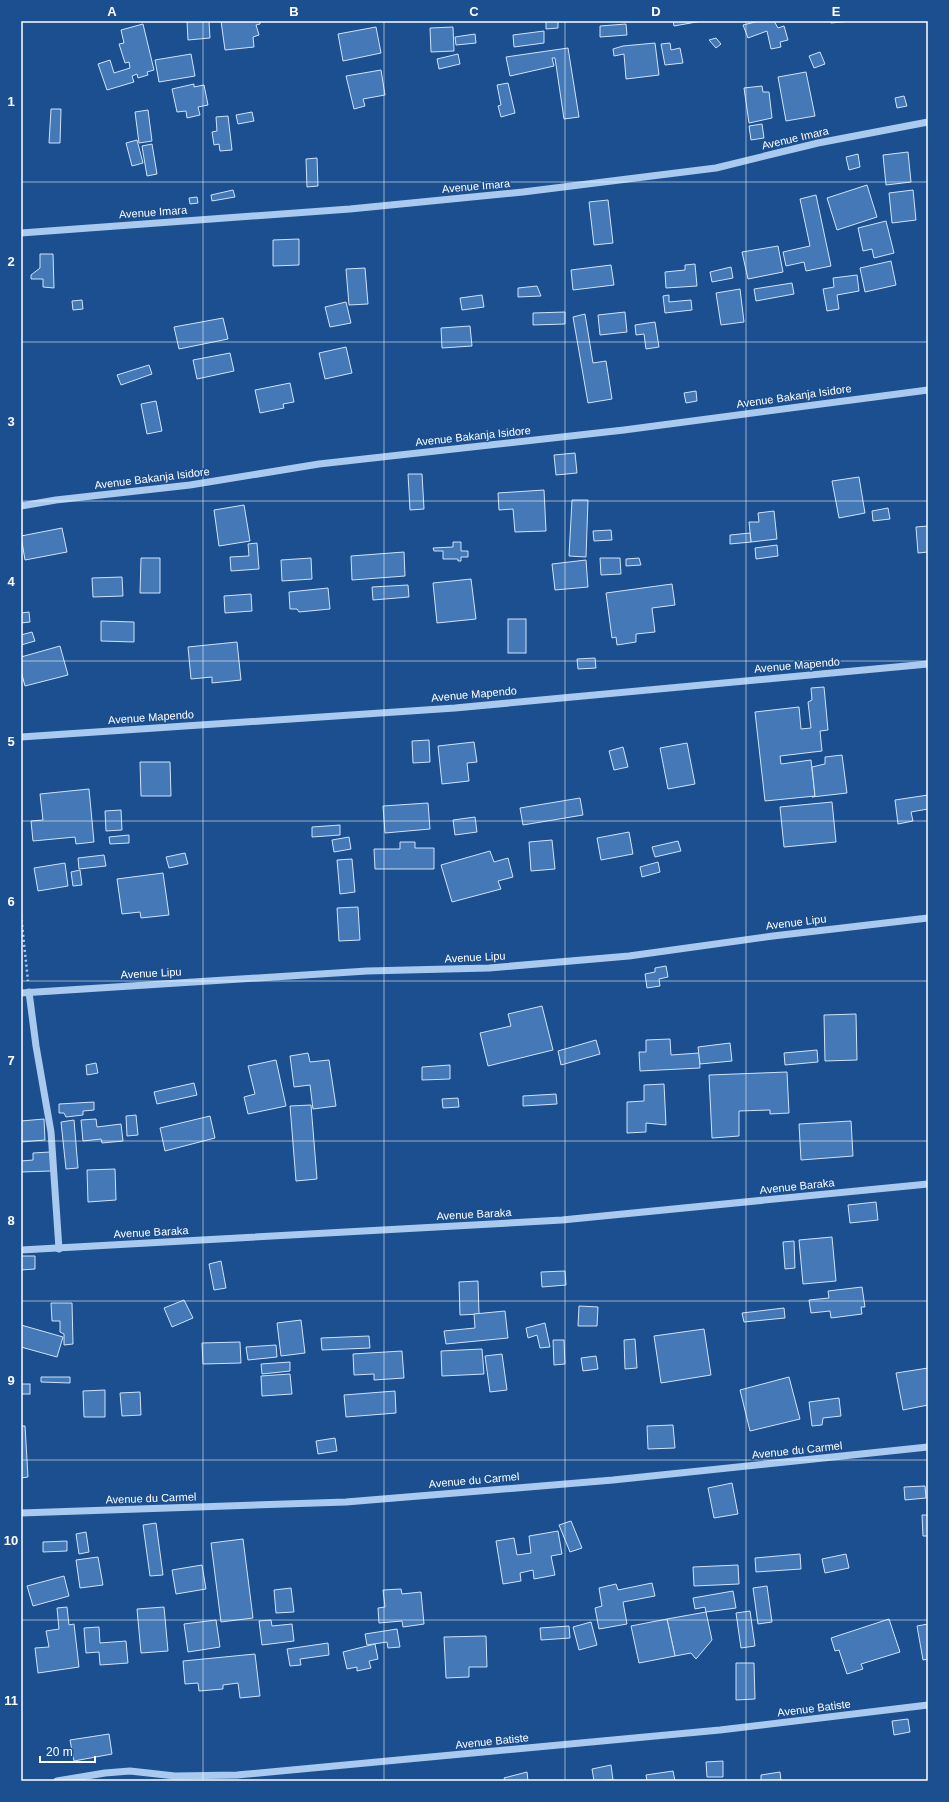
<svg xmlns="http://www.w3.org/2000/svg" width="949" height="1802" font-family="Helvetica,sans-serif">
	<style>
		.building { fill: #4478b7; stroke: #cfe3fa }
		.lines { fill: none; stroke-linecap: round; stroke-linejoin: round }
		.path { stroke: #a9c9ee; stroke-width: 2.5; stroke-dasharray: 2 3; stroke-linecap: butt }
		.minor { stroke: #a9c9ee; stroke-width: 7 }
		.grid { fill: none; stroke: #fff; stroke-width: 1; stroke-opacity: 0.55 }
		.labels { text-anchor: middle; stroke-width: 3; stroke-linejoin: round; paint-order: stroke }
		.street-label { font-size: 11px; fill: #fff; stroke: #1b4f8f }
		.neatline { fill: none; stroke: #fff; stroke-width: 1.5 }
		.grid-label { font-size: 13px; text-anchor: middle; font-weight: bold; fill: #fff }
	</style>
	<rect width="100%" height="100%" fill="#1b4f8f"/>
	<!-- building -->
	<g class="building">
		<polygon points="187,21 209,21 210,38 188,40"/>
		<polygon points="221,21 260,21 260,24 256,25 259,35 253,37 254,47 225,50"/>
		<polygon points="546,21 558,21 558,28 546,29"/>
		<polygon points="673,21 702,21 674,26"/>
		<polygon points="759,21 774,21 778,28 784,26 788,40 780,42 781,47 771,49 767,31 748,38 743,25"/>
		<polygon points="830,21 850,21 831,23"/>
		<polygon points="143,24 154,70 147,72 148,75 138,78 137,74 132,76 134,82 107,90 98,64 110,60 114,73 130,68 129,62 125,63 119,44 124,43 121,30"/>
		<polygon points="626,24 627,35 600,37 600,26"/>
		<polygon points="376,27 381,53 343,61 338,34"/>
		<polygon points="453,27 454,51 431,52 430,28"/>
		<polygon points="544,31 544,43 514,47 513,35"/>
		<polygon points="475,34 476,43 456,45 455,37"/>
		<polygon points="716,38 721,44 716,48 709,40"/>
		<polygon points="655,43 659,75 626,79 624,54 614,56 613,49 623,46"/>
		<polygon points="670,43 671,50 680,48 683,63 665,65 661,44"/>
		<polygon points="568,48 579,117 564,119 555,58 552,58 554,66 510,76 506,57"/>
		<polygon points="820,52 825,64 814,68 809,56"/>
		<polygon points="191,54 195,76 159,82 155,60"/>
		<polygon points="458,54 460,64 439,69 437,59"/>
		<polygon points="381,70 385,95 363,99 365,106 354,109 346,76"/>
		<polygon points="806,72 815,116 786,121 778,77"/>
		<polygon points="508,83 515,113 501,117 498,106 501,105 497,85"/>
		<polygon points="194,84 194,87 204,85 208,105 198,107 200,115 187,118 186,111 177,112 172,89"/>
		<polygon points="762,86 763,92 769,92 772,118 749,123 744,88"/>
		<polygon points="904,96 907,106 897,108 895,98"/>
		<polygon points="51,109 61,109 60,143 49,143"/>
		<polygon points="148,110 152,141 139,143 135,112"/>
		<polygon points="252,112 254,121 238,124 236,115"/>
		<polygon points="228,116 232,150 220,151 219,144 214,145 212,132 217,131 216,117"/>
		<polygon points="762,124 764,138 751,140 749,126"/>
		<polygon points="137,140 143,163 132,166 126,143"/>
		<polygon points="152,144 157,174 147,176 142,146"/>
		<polygon points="908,152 911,182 886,185 883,155"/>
		<polygon points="858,154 860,167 849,170 846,157"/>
		<polygon points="317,158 318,186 307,187 306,159"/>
		<polygon points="867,185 877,217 837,230 827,198"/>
		<polygon points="233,190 235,197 212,201 211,195"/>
		<polygon points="913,190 916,220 892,223 889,193"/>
		<polygon points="816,195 831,266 806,271 804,262 786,266 783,252 810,246 800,199"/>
		<polygon points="197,197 198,203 190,204 189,198"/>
		<polygon points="608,200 613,243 594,245 589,202"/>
		<polygon points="886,221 894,253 874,258 872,249 863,251 858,228"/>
		<polygon points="299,239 299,265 273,266 273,240"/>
		<polygon points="778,246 783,272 748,279 742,252"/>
		<polygon points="40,254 53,254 54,288 43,287 43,279 31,279 31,275 40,268"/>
		<polygon points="891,261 896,285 865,292 860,268"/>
		<polygon points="695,264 697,286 666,288 665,272 685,270 685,265"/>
		<polygon points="611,265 614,285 573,290 571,270"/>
		<polygon points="731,267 733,278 712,282 710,272"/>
		<polygon points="365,268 368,304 349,305 346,269"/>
		<polygon points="857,275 859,291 837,295 839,309 827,311 823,289 834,287 833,278"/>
		<polygon points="792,283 794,294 756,301 754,289"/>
		<polygon points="537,286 541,296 518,297 518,288"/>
		<polygon points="740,289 744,322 721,325 716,293"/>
		<polygon points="482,295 484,307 462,310 460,298"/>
		<polygon points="669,295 669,302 691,300 692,310 665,313 663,296"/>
		<polygon points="82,300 83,309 73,310 72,301"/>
		<polygon points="346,302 351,323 330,327 325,307"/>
		<polygon points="565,312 565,324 533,325 533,313"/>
		<polygon points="625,312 627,332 600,335 598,315"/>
		<polygon points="585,314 593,363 606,361 612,399 588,403 573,317"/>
		<polygon points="223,318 228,339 179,349 174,327"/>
		<polygon points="655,322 659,347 646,349 644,334 636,335 635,325"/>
		<polygon points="470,326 472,346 442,348 441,328"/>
		<polygon points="346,347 352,373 325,379 319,353"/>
		<polygon points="230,353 234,371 197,379 193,360"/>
		<polygon points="149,365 152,374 121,385 117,375"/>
		<polygon points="290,383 294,402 283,404 284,408 260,413 255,390"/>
		<polygon points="696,391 697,401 686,403 684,393"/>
		<polygon points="156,401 162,431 147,434 141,404"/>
		<polygon points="575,453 577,473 556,475 554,455"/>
		<polygon points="408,474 422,474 424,509 410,510"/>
		<polygon points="859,477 865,513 839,518 832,481"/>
		<polygon points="544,490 546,531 515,532 513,509 499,510 498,493"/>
		<polygon points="572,500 588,500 586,557 569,556"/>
		<polygon points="244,505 250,541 219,546 214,510"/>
		<polygon points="888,508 890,519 873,521 872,511"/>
		<polygon points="774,511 777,539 751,542 749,522 759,522 758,513"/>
		<polygon points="928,526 928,552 918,553 916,527"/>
		<polygon points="62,528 67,552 25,560 21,536"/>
		<polygon points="611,530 612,540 594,541 593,531"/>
		<polygon points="750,533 751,542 730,544 730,535"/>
		<polygon points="453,542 461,542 461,551 468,551 468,557 461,557 461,561 458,561 458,559 443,559 443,551 434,551 433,548 453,547"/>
		<polygon points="257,543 259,569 231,571 230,557 249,556 248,544"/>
		<polygon points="777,545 778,556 756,559 755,548"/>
		<polygon points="404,552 405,576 352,580 351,556"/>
		<polygon points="141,558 160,558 160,593 140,593"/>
		<polygon points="311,558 312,579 282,581 281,560"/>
		<polygon points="600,558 620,558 621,574 601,575"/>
		<polygon points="639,558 641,565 626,566 626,559"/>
		<polygon points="586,560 588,587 555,590 552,564"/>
		<polygon points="122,577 123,596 93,597 92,578"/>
		<polygon points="471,579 476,619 437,623 433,583"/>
		<polygon points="672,584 675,605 652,608 655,632 636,634 636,642 617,645 616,637 612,638 606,593"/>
		<polygon points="408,585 409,597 373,600 372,587"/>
		<polygon points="328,588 330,609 299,612 297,609 290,609 289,592"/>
		<polygon points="251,594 252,611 225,613 224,596"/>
		<polygon points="29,612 30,622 21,623 21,613"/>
		<rect x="508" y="619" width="18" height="34"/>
		<polygon points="101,621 134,622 134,642 101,641"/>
		<polygon points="32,632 35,641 21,645 21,635"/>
		<polygon points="237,642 241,680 212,683 212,677 191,679 188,647"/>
		<polygon points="60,646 68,675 25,686 21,671 21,657"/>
		<polygon points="595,658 596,668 578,669 577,659"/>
		<polygon points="824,687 828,730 820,731 822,751 780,756 781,764 811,760 815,796 765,801 755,712 799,707 801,729 811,728 808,702 812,700 811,688"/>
		<polygon points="429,740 430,762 413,763 412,741"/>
		<polygon points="474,742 477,762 467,763 469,781 442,784 438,746"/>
		<polygon points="687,743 695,784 668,789 660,748"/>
		<polygon points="623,747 628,767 614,770 609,751"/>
		<polygon points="842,755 847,793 812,797 815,796 812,767 825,764 825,757"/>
		<polygon points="140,762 170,762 171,796 141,796"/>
		<polygon points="89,789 94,842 76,844 75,837 33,841 31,821 43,820 40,794"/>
		<polygon points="928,795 928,809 911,812 913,821 898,824 895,800"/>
		<polygon points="580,798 583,815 523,825 520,808"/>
		<polygon points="832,802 836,842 784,847 780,807"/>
		<polygon points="428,803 430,829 385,833 383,806"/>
		<polygon points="121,810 122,830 106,831 105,811"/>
		<polygon points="475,817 477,832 455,835 453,820"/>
		<polygon points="340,825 340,835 312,837 312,827"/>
		<polygon points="629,832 633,854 601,860 597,838"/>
		<polygon points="129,835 129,843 110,844 109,837"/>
		<polygon points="349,837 351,849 334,852 332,840"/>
		<polygon points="552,840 555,869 531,871 529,842"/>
		<polygon points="678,841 681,851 655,857 652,847"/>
		<polygon points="400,842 415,842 415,848 434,848 434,869 375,869 374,849 400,849"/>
		<polygon points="490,851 494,862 508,858 513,877 498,881 501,889 452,902 441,865"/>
		<polygon points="185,853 188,864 169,868 166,857"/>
		<polygon points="104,855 106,866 79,869 78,858"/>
		<polygon points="352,859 355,892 340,894 337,860"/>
		<polygon points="658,862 660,872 642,877 640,867"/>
		<polygon points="65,863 68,886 38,891 34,868"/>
		<polygon points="80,870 82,885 73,886 71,872"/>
		<polygon points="163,873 169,915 141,918 140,912 122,914 117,879"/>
		<polygon points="358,907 360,940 339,941 337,908"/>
		<polygon points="666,966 668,977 659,979 660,986 647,988 645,974 655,972 655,968"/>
		<polygon points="542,1006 553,1050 488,1066 480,1033 511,1026 508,1014"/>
		<polygon points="856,1014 857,1060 825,1061 824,1015"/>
		<polygon points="670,1039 671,1055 699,1053 700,1068 640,1071 639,1052 646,1052 646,1040"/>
		<polygon points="596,1040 600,1054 561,1065 558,1051"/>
		<polygon points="730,1043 732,1061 700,1064 698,1047"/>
		<polygon points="817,1050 818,1062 785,1065 784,1053"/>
		<polygon points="308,1053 310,1062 329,1060 336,1106 313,1109 310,1085 294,1087 290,1056"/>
		<polygon points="276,1060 286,1106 248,1114 244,1097 255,1094 248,1066"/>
		<polygon points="96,1063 98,1073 87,1075 86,1065"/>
		<polygon points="450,1065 450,1079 422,1080 422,1067"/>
		<polygon points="787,1072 789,1113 770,1114 770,1110 739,1111 739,1136 712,1138 709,1075"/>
		<polygon points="194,1083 197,1095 157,1104 154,1092"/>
		<polygon points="664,1084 666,1125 646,1123 646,1132 627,1133 627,1102 644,1101 644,1085"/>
		<polygon points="556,1094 557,1104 523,1106 523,1096"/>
		<polygon points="458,1098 459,1107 443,1108 442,1099"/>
		<polygon points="94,1102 94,1110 83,1111 83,1115 66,1117 64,1113 59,1113 59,1104"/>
		<polygon points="311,1105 317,1179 296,1181 290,1106"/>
		<polygon points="136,1115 138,1135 127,1136 126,1116"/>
		<polygon points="210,1116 215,1138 165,1151 160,1128"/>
		<polygon points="44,1119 45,1140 21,1142 21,1121"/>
		<polygon points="96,1119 97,1127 121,1124 123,1141 102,1143 101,1139 83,1141 81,1120"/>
		<polygon points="74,1120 78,1168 66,1169 61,1122"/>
		<polygon points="851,1121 853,1156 801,1160 799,1124"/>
		<polygon points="50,1152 51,1171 21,1172 21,1161 33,1160 33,1153"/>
		<polygon points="115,1169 116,1200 88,1202 87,1170"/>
		<polygon points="876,1202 878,1220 850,1223 848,1205"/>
		<polygon points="832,1237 836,1281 803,1284 799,1240"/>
		<polygon points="794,1241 795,1268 785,1269 783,1242"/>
		<polygon points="21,1256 35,1256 35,1269 21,1270"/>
		<polygon points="221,1261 226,1288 214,1290 209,1264"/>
		<polygon points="565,1271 566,1285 542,1287 541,1272"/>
		<polygon points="478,1281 479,1314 460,1315 459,1282"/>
		<polygon points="862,1287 865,1307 861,1307 862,1314 831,1318 830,1311 811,1313 809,1300 829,1298 828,1291"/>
		<polygon points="184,1300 193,1318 172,1327 164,1308"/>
		<polygon points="51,1303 72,1303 73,1344 64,1345 64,1334 60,1332 60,1321 52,1321"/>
		<polygon points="579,1306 598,1307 597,1326 578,1326"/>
		<polygon points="784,1308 785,1318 744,1322 742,1313"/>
		<polygon points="505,1311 508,1338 446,1344 444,1331 475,1328 474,1314"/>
		<polygon points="301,1320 305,1353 281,1356 277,1323"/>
		<polygon points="545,1323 550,1347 540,1348 537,1335 528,1338 526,1328"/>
		<polygon points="21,1325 63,1337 57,1357 21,1347"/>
		<polygon points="704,1329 711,1375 661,1383 654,1336"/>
		<polygon points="369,1336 370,1348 322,1350 321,1338"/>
		<polygon points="635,1339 637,1368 625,1369 624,1340"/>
		<polygon points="553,1340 564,1340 565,1364 554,1365"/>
		<polygon points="240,1342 241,1363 203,1364 202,1343"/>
		<polygon points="276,1345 277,1357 248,1360 246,1347"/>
		<polygon points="482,1349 484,1374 442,1376 441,1351"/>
		<polygon points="402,1351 404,1378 374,1380 374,1374 354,1375 353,1354"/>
		<polygon points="502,1354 507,1390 490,1392 485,1356"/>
		<polygon points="596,1356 598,1369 583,1371 581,1358"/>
		<polygon points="290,1362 290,1371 262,1374 261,1364"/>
		<polygon points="928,1368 928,1405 903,1410 896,1373"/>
		<polygon points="290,1374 292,1394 262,1396 261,1376"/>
		<polygon points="41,1377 70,1377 70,1383 41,1382"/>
		<polygon points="789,1377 800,1419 750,1431 740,1390"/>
		<rect x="21" y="1384" width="9" height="10"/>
		<polygon points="105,1390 105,1417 84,1417 83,1391"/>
		<polygon points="395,1391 396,1413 346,1417 344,1395"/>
		<polygon points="140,1392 141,1415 122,1416 120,1393"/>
		<polygon points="839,1398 841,1416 823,1418 822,1425 812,1426 809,1402"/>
		<polygon points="673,1425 675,1448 648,1449 647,1426"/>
		<polygon points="21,1426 25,1426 28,1477 21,1478"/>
		<polygon points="335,1438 337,1451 318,1454 316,1441"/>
		<polygon points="732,1483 738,1514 714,1518 708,1488"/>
		<polygon points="925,1486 926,1498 905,1500 904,1487"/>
		<polygon points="922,1515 928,1515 928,1536 923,1536"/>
		<polygon points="571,1521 582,1548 570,1552 559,1525"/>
		<polygon points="156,1523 163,1575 150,1576 143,1525"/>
		<polygon points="558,1531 562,1554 551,1556 555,1575 534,1579 533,1570 520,1573 521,1581 503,1584 496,1541 514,1538 517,1555 531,1553 529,1536"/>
		<polygon points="86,1532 89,1552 79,1554 76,1534"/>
		<polygon points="243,1539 253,1618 221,1622 211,1543"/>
		<polygon points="67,1541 67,1551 43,1552 43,1542"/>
		<polygon points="800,1554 801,1569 756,1572 755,1558"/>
		<polygon points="846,1554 849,1568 825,1573 822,1559"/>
		<polygon points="98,1557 103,1585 80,1588 76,1560"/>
		<polygon points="202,1565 206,1589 176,1594 172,1570"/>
		<polygon points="738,1565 739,1584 694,1586 693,1567"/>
		<polygon points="64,1576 69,1596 33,1606 27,1586"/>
		<polygon points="652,1583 655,1596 623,1602 627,1624 599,1629 595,1608 602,1606 599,1588 616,1584 618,1590"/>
		<polygon points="767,1586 772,1622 758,1624 753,1588"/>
		<polygon points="291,1588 294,1612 276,1613 274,1590"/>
		<polygon points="401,1589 402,1594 421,1592 424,1624 403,1627 402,1621 379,1623 378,1608 385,1607 383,1590"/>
		<polygon points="733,1591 736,1608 706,1612 705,1607 695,1609 693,1598"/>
		<polygon points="67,1607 69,1625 74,1624 79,1667 38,1673 35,1648 49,1647 46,1631 59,1629 57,1608"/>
		<polygon points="164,1607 168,1651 141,1653 137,1609"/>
		<polygon points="750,1611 755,1646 741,1648 736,1613"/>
		<polygon points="706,1612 712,1640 696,1659 691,1653 675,1656 667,1619"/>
		<polygon points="667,1619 675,1656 639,1663 631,1626"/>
		<polygon points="889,1619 900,1652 861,1664 863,1669 847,1674 839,1650 835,1651 831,1638"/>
		<polygon points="216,1620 220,1647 188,1652 184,1624"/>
		<polygon points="271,1620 272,1626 292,1624 294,1641 262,1645 259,1621"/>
		<polygon points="591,1622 597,1645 579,1650 573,1627"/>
		<polygon points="928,1624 928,1659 923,1660 917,1626"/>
		<polygon points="569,1626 570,1638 541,1640 540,1628"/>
		<polygon points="99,1627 100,1643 126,1641 128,1663 100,1665 99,1652 86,1653 84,1628"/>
		<polygon points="397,1629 400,1647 388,1648 387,1642 367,1645 365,1634"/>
		<polygon points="486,1636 487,1667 469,1667 469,1677 446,1678 444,1637"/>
		<polygon points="328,1643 329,1655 300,1659 301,1665 290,1666 287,1649"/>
		<polygon points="375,1644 378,1659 369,1661 371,1668 357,1671 357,1667 347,1669 343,1652"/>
		<polygon points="255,1654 260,1696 240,1698 238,1683 223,1685 223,1689 199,1691 198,1683 185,1684 183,1661"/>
		<polygon points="736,1663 754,1663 755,1699 736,1700"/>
		<polygon points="908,1719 910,1732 894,1735 892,1721"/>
		<polygon points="109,1734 112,1754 74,1761 70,1740"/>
		<polygon points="723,1761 723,1777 707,1777 706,1762"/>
		<polygon points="611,1765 613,1780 594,1781 592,1769"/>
		<polygon points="673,1771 675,1781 647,1781 646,1775"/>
		<polygon points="527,1772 528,1781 505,1781 504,1778"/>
		<polygon points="780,1772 781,1781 761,1781 761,1775"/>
	</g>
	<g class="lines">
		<!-- path -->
		<polyline class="path" points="21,915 28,981"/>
		<!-- minor -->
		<g class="minor">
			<polyline points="21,233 350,209 523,192 716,168 818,143 928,122"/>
			<polyline points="21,506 56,500 190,485 319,464 624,430 928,390"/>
			<polyline points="21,737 455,708 928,664"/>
			<polyline points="29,992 36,1046 51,1132 59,1249"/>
			<polyline points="21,993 367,971 489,968 629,956 773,936 928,918"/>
			<polyline points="21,1250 562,1220 928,1184"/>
			<polyline points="21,1513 346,1502 613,1480 928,1447"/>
			<polyline points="57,1781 105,1773 130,1771 175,1776 237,1775 720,1730 928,1705"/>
		</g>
	</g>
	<!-- grid -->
	<path class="grid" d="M203 21V1781M384 21V1781M565 21V1781M746 21V1781M21 182H928M21 342H928M21 501H928M21 661H928M21 821H928M21 981H928M21 1141H928M21 1301H928M21 1460H928M21 1620H928"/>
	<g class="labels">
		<!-- street labels -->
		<g class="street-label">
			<text transform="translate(795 138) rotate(-13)" y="4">Avenue Imara</text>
			<text transform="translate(476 186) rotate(-5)" y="4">Avenue Imara</text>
			<text transform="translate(153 212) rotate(-4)" y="4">Avenue Imara</text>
			<text transform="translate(794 396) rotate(-8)" y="4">Avenue Bakanja Isidore</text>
			<text transform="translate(473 436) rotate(-6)" y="4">Avenue Bakanja Isidore</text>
			<text transform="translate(152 478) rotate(-7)" y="4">Avenue Bakanja Isidore</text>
			<text transform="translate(797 665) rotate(-5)" y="4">Avenue Mapendo</text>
			<text transform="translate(474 694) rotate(-5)" y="4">Avenue Mapendo</text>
			<text transform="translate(151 717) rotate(-4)" y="4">Avenue Mapendo</text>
			<text transform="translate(796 922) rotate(-7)" y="4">Avenue Lipu</text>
			<text transform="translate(475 957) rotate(-3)" y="4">Avenue Lipu</text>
			<text transform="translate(151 973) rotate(-3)" y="4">Avenue Lipu</text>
			<text transform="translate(797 1186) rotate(-6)" y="4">Avenue Baraka</text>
			<text transform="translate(474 1214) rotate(-3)" y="4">Avenue Baraka</text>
			<text transform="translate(151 1232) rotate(-3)" y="4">Avenue Baraka</text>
			<text transform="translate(797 1450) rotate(-6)" y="4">Avenue du Carmel</text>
			<text transform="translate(474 1480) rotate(-5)" y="4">Avenue du Carmel</text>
			<text transform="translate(151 1498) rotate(-2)" y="4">Avenue du Carmel</text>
			<text transform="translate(814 1708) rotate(-7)" y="4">Avenue Batiste</text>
			<text transform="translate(492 1741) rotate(-6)" y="4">Avenue Batiste</text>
		</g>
	</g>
	<!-- border -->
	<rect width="949" height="1802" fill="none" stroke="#1b4f8f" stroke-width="44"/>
	<!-- scale -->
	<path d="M40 1756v6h55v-6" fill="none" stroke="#ffffff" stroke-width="2"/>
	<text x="46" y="1756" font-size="12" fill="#ffffff" stroke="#1b4f8f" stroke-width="3" paint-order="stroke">20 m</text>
	<rect x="22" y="22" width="905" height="1758" class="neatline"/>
	<g class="grid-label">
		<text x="112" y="16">A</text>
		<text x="294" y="16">B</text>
		<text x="474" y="16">C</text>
		<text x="656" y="16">D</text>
		<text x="836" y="16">E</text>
		<text x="11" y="106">1</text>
		<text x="11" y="266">2</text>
		<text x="11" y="426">3</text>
		<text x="11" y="586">4</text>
		<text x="11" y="746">5</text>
		<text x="11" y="906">6</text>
		<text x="11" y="1065">7</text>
		<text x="11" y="1225">8</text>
		<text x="11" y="1385">9</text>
		<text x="11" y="1545">10</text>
		<text x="11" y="1705">11</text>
	</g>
</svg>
